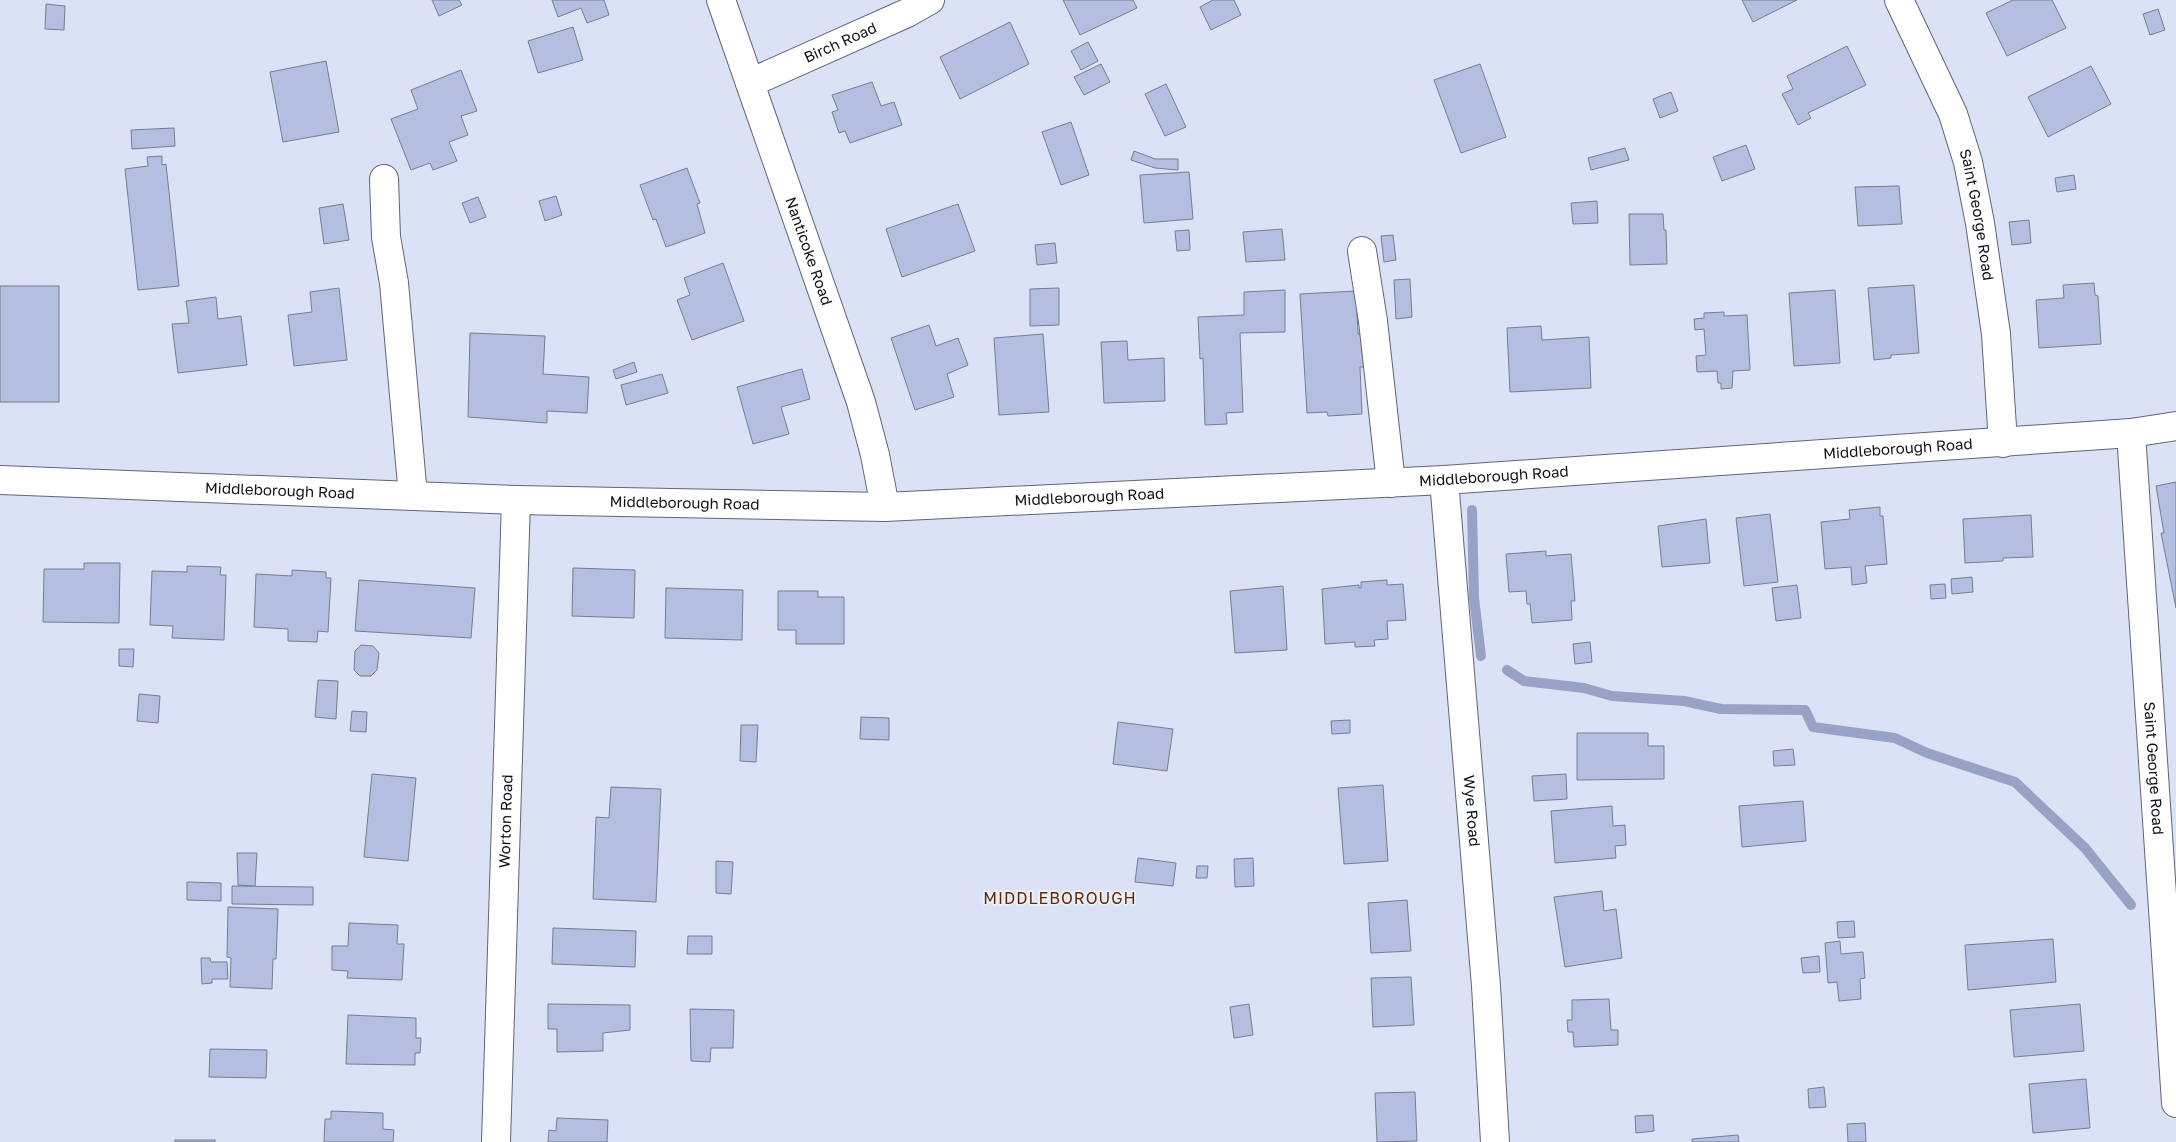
<svg xmlns="http://www.w3.org/2000/svg" width="2176" height="1142" font-family="'Golos Text',sans-serif">
	<style>
		.lines { fill: none; stroke-linecap: round; stroke-linejoin: round }
		.stream { stroke: #98a2c4; stroke-width: 10 }
		.building { fill: #b3bee1; stroke: #787d8f }
		.minor-casing { stroke: #606577; stroke-width: 30 }
		.minor { stroke: #fff; stroke-width: 28 }
		.labels { text-anchor: middle; stroke-width: 4; stroke-linejoin: round; paint-order: stroke }
		.street-label { font-size: 15px; fill: #0f1118; stroke: #ebeffb }
		.neighbourhood-label { font-size: 16px; letter-spacing: 1px; fill: #642604; stroke: #ebeffb }
	</style>
	<rect width="100%" height="100%" fill="#dbe2f6"/>
	<g class="lines">
		<!-- stream -->
		<g class="stream">
			<polyline points="1472,510 1474,598 1481,656"/>
			<polyline points="1507,670 1524,681 1584,688 1612,696 1684,701 1721,709 1805,710 1813,727 1895,738 1927,753 2015,782 2085,848 2131,905"/>
		</g>
	</g>
	<!-- building -->
	<g class="building">
		<polygon points="432,0 459,0 462,5 439,16"/>
		<polygon points="552,0 604,0 609,15 587,23 581,8 558,17"/>
		<polygon points="1063,0 1133,0 1137,8 1080,35"/>
		<polygon points="1213,0 1234,0 1241,15 1211,30 1200,7"/>
		<polygon points="1742,0 1797,0 1753,22"/>
		<polygon points="2013,0 2052,0 2066,28 2007,56 1986,13"/>
		<polygon points="46,4 65,6 64,30 45,29"/>
		<polygon points="2158,9 2165,30 2150,35 2143,14"/>
		<polygon points="1010,22 1029,64 960,99 940,57"/>
		<polygon points="573,27 583,60 538,73 528,41"/>
		<polygon points="1088,42 1098,61 1081,70 1071,51"/>
		<polygon points="1847,46 1866,85 1808,113 1811,118 1798,125 1782,94 1793,89 1787,76"/>
		<polygon points="326,61 339,132 283,142 270,72"/>
		<polygon points="1101,64 1110,82 1084,95 1074,77"/>
		<polygon points="1480,64 1506,137 1461,153 1434,80"/>
		<polygon points="2091,66 2111,104 2048,137 2028,97"/>
		<polygon points="461,70 477,111 461,116 468,135 449,142 457,161 433,170 430,163 411,170 391,119 418,109 411,90"/>
		<polygon points="872,82 881,106 894,102 902,125 850,143 845,131 839,133 832,112 838,110 832,95"/>
		<polygon points="1166,84 1186,127 1165,136 1145,94"/>
		<polygon points="1671,92 1678,111 1660,118 1653,99"/>
		<polygon points="1071,122 1089,175 1061,185 1042,132"/>
		<polygon points="174,128 175,146 132,149 131,130"/>
		<polygon points="1746,145 1755,169 1722,181 1713,157"/>
		<polygon points="1625,148 1629,160 1591,170 1588,158"/>
		<polygon points="1134,151 1155,159 1178,159 1178,170 1155,168 1131,160"/>
		<polygon points="162,156 162,165 166,164 179,286 138,290 125,169 148,166 147,157"/>
		<polygon points="687,168 700,203 697,204 705,233 666,247 656,219 653,220 640,185"/>
		<polygon points="1189,172 1193,219 1144,223 1140,175"/>
		<polygon points="2074,175 2076,189 2057,192 2055,178"/>
		<polygon points="1899,186 1902,224 1858,226 1855,187"/>
		<polygon points="556,196 562,215 545,221 539,201"/>
		<polygon points="478,197 486,217 470,223 462,203"/>
		<polygon points="1597,201 1598,223 1573,224 1571,203"/>
		<polygon points="343,204 349,240 324,244 319,208"/>
		<polygon points="958,204 975,251 902,277 886,229"/>
		<polygon points="1629,214 1663,214 1664,230 1666,230 1667,264 1630,265"/>
		<polygon points="2029,220 2031,243 2012,245 2009,222"/>
		<polygon points="1282,229 1285,260 1246,262 1243,232"/>
		<polygon points="1189,230 1190,250 1177,251 1175,231"/>
		<polygon points="1393,235 1396,260 1384,262 1381,236"/>
		<polygon points="1055,243 1057,263 1037,265 1035,245"/>
		<polygon points="723,263 744,321 692,340 677,300 690,295 684,278"/>
		<polygon points="1410,279 1412,317 1396,319 1394,280"/>
		<polygon points="2094,283 2095,295 2098,296 2101,344 2039,348 2036,300 2064,298 2063,285"/>
		<polygon points="1914,285 1919,353 1891,355 1891,358 1874,360 1868,288"/>
		<rect x="0" y="286" width="59" height="116"/>
		<polygon points="339,288 347,360 294,366 288,315 312,312 310,292"/>
		<polygon points="1059,288 1059,325 1030,326 1030,289"/>
		<polygon points="1285,290 1285,332 1240,333 1243,412 1226,413 1227,424 1205,425 1203,358 1200,359 1198,317 1244,315 1244,292"/>
		<polygon points="1835,290 1840,363 1794,366 1789,293"/>
		<polygon points="1356,291 1358,334 1368,334 1370,367 1360,367 1362,414 1328,416 1327,412 1307,413 1300,294"/>
		<polygon points="216,297 218,319 241,316 247,365 178,373 172,324 189,323 186,301"/>
		<polygon points="1724,312 1724,316 1747,315 1750,370 1733,371 1732,388 1721,389 1721,383 1718,383 1717,371 1697,372 1696,356 1706,355 1704,329 1695,330 1694,319 1704,318 1704,313"/>
		<polygon points="929,325 936,346 958,338 968,365 947,374 954,397 915,410 891,338"/>
		<polygon points="1541,326 1542,340 1589,337 1591,388 1510,392 1507,328"/>
		<polygon points="470,333 545,336 543,374 589,377 587,413 547,411 547,423 468,417"/>
		<polygon points="1043,334 1049,412 999,415 994,338"/>
		<polygon points="1127,341 1128,360 1164,358 1165,401 1104,403 1101,342"/>
		<polygon points="634,362 637,372 616,379 613,370"/>
		<polygon points="802,369 810,399 781,407 789,434 753,444 737,387"/>
		<polygon points="662,374 668,393 626,405 621,385"/>
		<polygon points="2176,482 2176,608 2161,533 2164,533 2156,486"/>
		<polygon points="1880,507 1880,516 1883,516 1887,564 1865,566 1867,583 1852,585 1851,567 1825,569 1821,522 1850,519 1849,510"/>
		<polygon points="1770,514 1778,582 1744,586 1736,518"/>
		<polygon points="2031,515 2033,557 2003,558 2003,561 1965,563 1963,519"/>
		<polygon points="1706,519 1710,563 1662,567 1658,526"/>
		<polygon points="1546,551 1546,556 1571,554 1575,601 1571,601 1572,620 1532,623 1530,604 1527,604 1526,591 1509,592 1506,554"/>
		<polygon points="84,563 120,563 119,623 43,622 44,569 84,569"/>
		<polygon points="187,566 221,567 220,575 226,575 224,640 172,638 173,626 150,625 152,571 187,572"/>
		<polygon points="573,568 635,570 634,618 572,616"/>
		<polygon points="292,570 326,572 326,578 331,578 328,632 318,631 317,642 288,641 288,629 254,627 256,574 292,576"/>
		<polygon points="1972,577 1973,592 1952,594 1951,579"/>
		<polygon points="359,580 475,588 471,638 355,631"/>
		<polygon points="1387,580 1387,585 1403,584 1406,620 1387,621 1388,639 1374,640 1375,646 1355,647 1355,642 1325,644 1322,589 1359,585 1359,588 1361,588 1361,582"/>
		<polygon points="1945,584 1946,598 1931,599 1930,585"/>
		<polygon points="1797,585 1801,618 1776,621 1772,588"/>
		<polygon points="1283,586 1287,650 1235,653 1230,591"/>
		<polygon points="666,588 743,590 742,640 665,638"/>
		<polygon points="778,591 818,591 818,597 844,597 844,644 796,644 796,630 778,630"/>
		<polygon points="1590,642 1592,662 1575,664 1573,644"/>
		<polygon points="361,645 373,646 379,653 377,670 371,676 360,676 354,670 355,651"/>
		<polygon points="119,649 134,649 133,667 119,666"/>
		<polygon points="318,680 338,681 336,719 315,717"/>
		<polygon points="139,694 160,696 158,723 137,721"/>
		<polygon points="352,711 367,712 366,732 350,731"/>
		<polygon points="861,717 889,718 889,740 860,739"/>
		<polygon points="1350,720 1350,733 1332,734 1331,721"/>
		<polygon points="1118,722 1173,729 1167,771 1113,764"/>
		<polygon points="741,725 758,725 756,762 740,761"/>
		<polygon points="1577,733 1648,733 1648,746 1664,746 1664,779 1577,780"/>
		<polygon points="1793,749 1795,765 1774,766 1773,751"/>
		<polygon points="372,774 416,778 408,861 364,857"/>
		<polygon points="1566,774 1567,799 1534,801 1532,776"/>
		<polygon points="1383,785 1388,861 1344,864 1338,788"/>
		<polygon points="611,787 661,789 656,902 593,899 596,817 609,818"/>
		<polygon points="1803,801 1806,841 1742,847 1739,806"/>
		<polygon points="1612,806 1613,826 1625,825 1626,845 1615,846 1616,858 1555,863 1551,811"/>
		<polygon points="237,853 257,853 255,886 238,885"/>
		<polygon points="1138,858 1176,863 1173,886 1135,882"/>
		<polygon points="1253,858 1254,886 1235,887 1234,859"/>
		<polygon points="716,861 733,862 731,894 716,893"/>
		<polygon points="1197,866 1208,866 1207,878 1196,878"/>
		<polygon points="187,882 221,883 221,901 187,900"/>
		<polygon points="232,886 313,887 313,905 232,904"/>
		<polygon points="1602,891 1604,911 1616,909 1622,958 1565,967 1554,897"/>
		<polygon points="1407,900 1411,951 1371,953 1368,903"/>
		<polygon points="228,907 278,909 276,959 273,959 272,989 230,987 231,958 227,957"/>
		<polygon points="1854,921 1855,937 1838,938 1837,922"/>
		<polygon points="349,923 398,925 397,944 404,944 402,980 347,978 348,971 332,970 332,946 348,946"/>
		<polygon points="553,928 636,931 635,967 552,964"/>
		<polygon points="688,936 712,936 712,954 687,954"/>
		<polygon points="2053,939 2056,982 1968,990 1965,945"/>
		<polygon points="1840,941 1841,954 1863,952 1865,978 1860,979 1861,999 1839,1001 1837,982 1828,983 1825,943"/>
		<polygon points="1819,956 1820,972 1803,973 1801,958"/>
		<polygon points="201,958 210,958 211,962 227,962 228,979 212,979 212,983 202,984"/>
		<polygon points="1411,977 1414,1025 1373,1027 1371,978"/>
		<polygon points="1609,999 1611,1030 1618,1030 1618,1045 1574,1047 1573,1032 1568,1032 1567,1020 1572,1020 1572,1000"/>
		<polygon points="548,1004 630,1005 630,1030 603,1033 603,1051 557,1052 557,1029 548,1029"/>
		<polygon points="1249,1004 1253,1035 1234,1038 1230,1007"/>
		<polygon points="2080,1004 2084,1051 2014,1057 2010,1010"/>
		<polygon points="690,1009 734,1010 733,1048 711,1048 710,1062 691,1061"/>
		<polygon points="348,1015 416,1018 416,1038 421,1038 420,1053 415,1053 415,1065 346,1064"/>
		<polygon points="210,1049 267,1050 266,1078 209,1077"/>
		<polygon points="2086,1079 2090,1128 2033,1133 2029,1084"/>
		<polygon points="1824,1087 1826,1107 1809,1108 1808,1089"/>
		<polygon points="1415,1092 1417,1141 1377,1142 1375,1093"/>
		<polygon points="331,1111 383,1113 383,1129 394,1130 393,1142 324,1142 325,1119 331,1119"/>
		<polygon points="1653,1115 1654,1131 1636,1133 1635,1116"/>
		<polygon points="557,1118 608,1120 607,1142 548,1142 549,1130 556,1131"/>
		<polygon points="1865,1123 1866,1142 1848,1142 1847,1124"/>
		<polygon points="1738,1135 1739,1142 1692,1142 1692,1139"/>
		<rect x="175" y="1140" width="40" height="2"/>
	</g>
	<g class="lines">
		<defs>
			<g id="minor">
				<path id="s1" d="M721 0 861 402 875 455 885 507"/>
				<path id="s2" d="M1899 0 1953 114 1968 162 1980 223 1996 334 2003 443"/>
				<path id="s3" d="M750 83 907 13 930 0"/>
				<polyline points="384,179 386,237 394,283 413,496"/>
				<polyline points="1362,251 1373,321 1391,483"/>
				<path id="s4" d="M2131 433 2176 1103"/>
				<path id="s5" d="M0 480 516 500 885 507 1444 480 2131 433 2176 426"/>
				<path id="s6" d="M1444 480 1486 986 1495 1142"/>
				<path id="s7" d="M496 1142 516 500"/>
			</g>
		</defs>
		<!-- minor casing -->
		<use href="#minor" class="minor-casing"/>
		<!-- minor -->
		<use href="#minor" class="minor"/>
	</g>
	<g class="labels">
		<!-- street labels -->
		<g class="street-label">
			<text dy="5" stroke="none"><textPath href="#s3" startOffset="99">Birch Road</textPath></text>
			<text dy="5" stroke="none"><textPath href="#s2" startOffset="230">Saint George Road</textPath></text>
			<text dy="5" stroke="none"><textPath href="#s1" startOffset="266">Nanticoke Road</textPath></text>
			<text dy="5" stroke="none"><textPath href="#s5" startOffset="1900">Middleborough Road</textPath></text>
			<text dy="5" stroke="none"><textPath href="#s5" startOffset="1495">Middleborough Road</textPath></text>
			<text dy="5" stroke="none"><textPath href="#s5" startOffset="280">Middleborough Road</textPath></text>
			<text dy="5" stroke="none"><textPath href="#s5" startOffset="1090">Middleborough Road</textPath></text>
			<text dy="5" stroke="none"><textPath href="#s5" startOffset="685">Middleborough Road</textPath></text>
			<text dy="5" stroke="none"><textPath href="#s4" startOffset="336">Saint George Road</textPath></text>
			<text dy="5" stroke="none"><textPath href="#s6" startOffset="332">Wye Road</textPath></text>
			<text dy="5" stroke="none"><textPath href="#s7" startOffset="321">Worton Road</textPath></text>
		</g>
		<!-- neighbourhood labels -->
		<g class="neighbourhood-label">
			<text x="1060" y="904">MIDDLEBOROUGH</text>
		</g>
	</g>
</svg>
